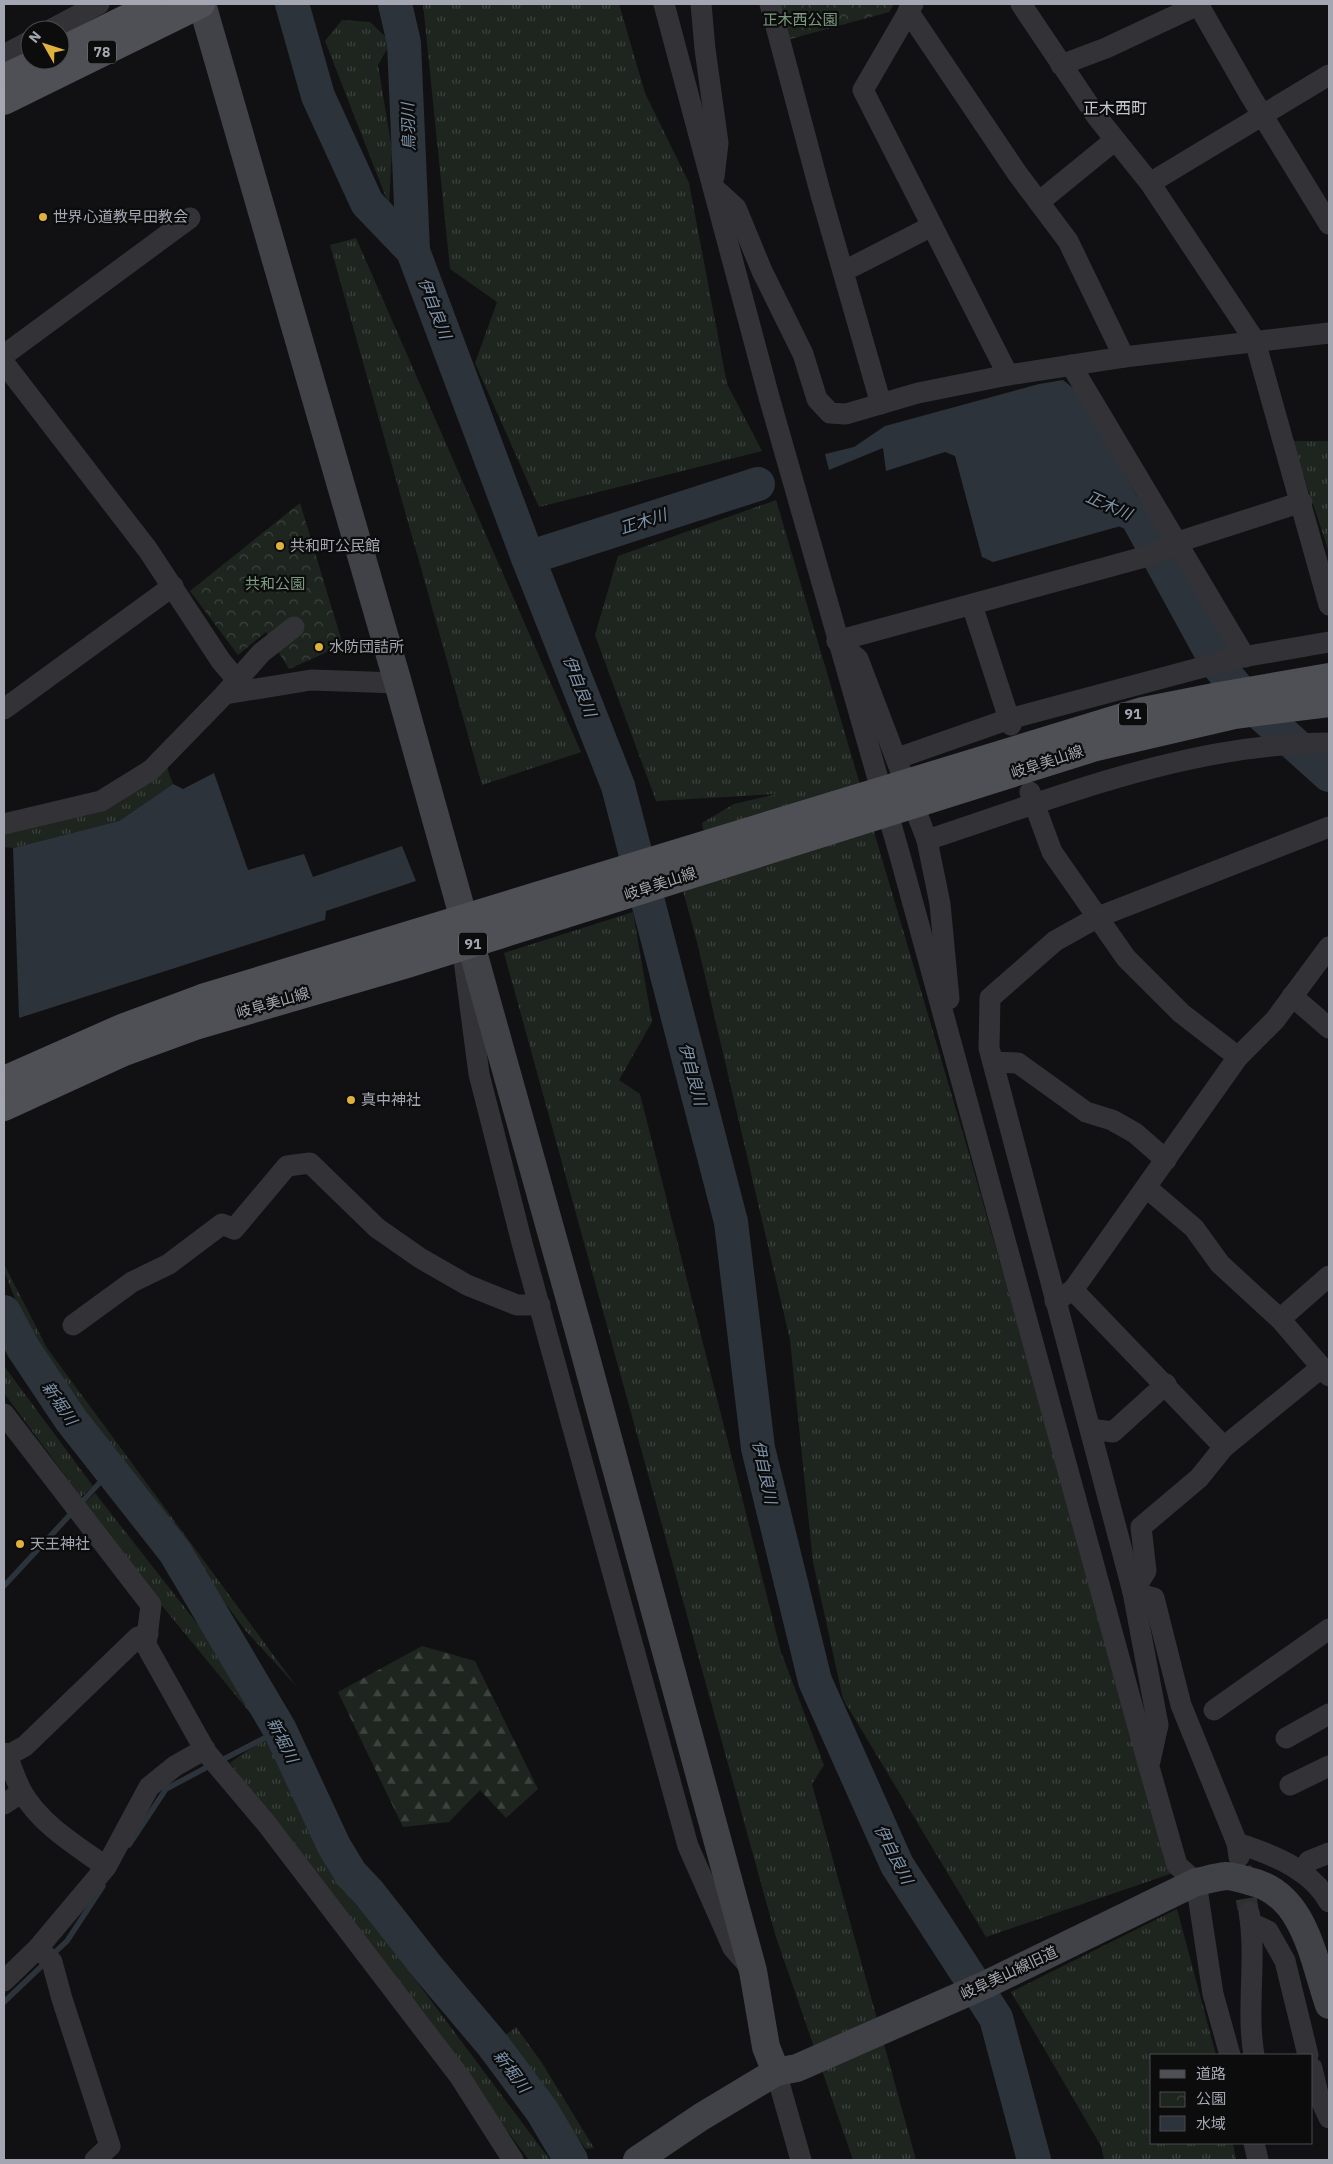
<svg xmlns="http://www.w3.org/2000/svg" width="1333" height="2164" font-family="'IBM Plex Sans','Noto Sans JP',sans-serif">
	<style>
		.grass { fill: url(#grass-tufts) }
		.forest { fill: url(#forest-firs) }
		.park { fill: url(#park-crowns) }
		.water { fill: #2c333a }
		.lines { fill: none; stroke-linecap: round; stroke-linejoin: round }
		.stream { stroke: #2c333a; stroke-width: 5.5 }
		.river { stroke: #2c333a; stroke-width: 34 }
		.street-tunnel { stroke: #2e2f33; stroke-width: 21; stroke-dasharray: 21 11; stroke-linecap: butt }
		.street { stroke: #333337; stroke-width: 21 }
		.secondary { stroke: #414247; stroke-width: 28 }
		.primary { stroke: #4f5056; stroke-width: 28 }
		.poi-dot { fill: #deb23d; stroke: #0c0c0d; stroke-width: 2 }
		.labels { text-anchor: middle; stroke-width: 4.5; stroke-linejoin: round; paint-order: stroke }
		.shield { fill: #0c0c0d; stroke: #767880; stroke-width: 1 }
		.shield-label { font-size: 14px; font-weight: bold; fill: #a4a7b2 }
		.park-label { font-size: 15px; fill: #7d9b80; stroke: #0c0c0d }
		.poi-label { font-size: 15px; fill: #a4a7b2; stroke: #0c0c0d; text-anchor: start }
		.street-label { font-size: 15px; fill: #a4a7b2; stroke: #0c0c0d }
		.neighbourhood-label { font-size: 16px; fill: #c4c6ce; stroke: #0c0c0d }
		.water-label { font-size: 16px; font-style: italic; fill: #7e93aa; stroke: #0c0c0d }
	</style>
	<defs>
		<pattern id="grass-tufts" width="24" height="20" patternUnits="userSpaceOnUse" patternTransform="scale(1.25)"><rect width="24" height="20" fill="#1e251f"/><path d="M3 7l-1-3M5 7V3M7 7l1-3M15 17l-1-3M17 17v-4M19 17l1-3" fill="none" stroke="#3c423d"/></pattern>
		<pattern id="forest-firs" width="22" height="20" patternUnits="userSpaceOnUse" patternTransform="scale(1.25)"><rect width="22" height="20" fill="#1e251f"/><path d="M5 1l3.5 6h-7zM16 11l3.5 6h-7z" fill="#3c423d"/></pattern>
		<pattern id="park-crowns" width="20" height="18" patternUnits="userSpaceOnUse" patternTransform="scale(1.25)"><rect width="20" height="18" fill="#1e251f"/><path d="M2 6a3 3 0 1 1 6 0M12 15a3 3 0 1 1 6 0" fill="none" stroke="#3c423d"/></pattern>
	</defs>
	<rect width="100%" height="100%" fill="#111113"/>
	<!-- grass -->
	<g class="grass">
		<polygon points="423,4 619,4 645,93 689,183 727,384 762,451 539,507 475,363 497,302 450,269"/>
		<polygon points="342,20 370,22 391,42 378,65 392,149 389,205 325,41"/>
		<polygon points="356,238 581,752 482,785 330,245"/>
		<polygon points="1292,441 1329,441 1329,552"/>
		<polygon points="776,500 970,1157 1173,1873 986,1937 843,1699 813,1562 790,1340 698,946 679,876 712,871 702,823 734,804 777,794 656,801 595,635 618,556"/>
		<polygon points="167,768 173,784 119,821 13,848 4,847 4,831"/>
		<polygon points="633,912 652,1022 619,1080 640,1094 781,1652 824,1765 812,1784 916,2160 853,2160 775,1934 504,953"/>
		<polygon points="4,1264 47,1348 297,1687 245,1630 32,1341 4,1271"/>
		<polygon points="4,1366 93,1486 81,1497 4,1393"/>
		<polygon points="95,1493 239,1677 262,1715 260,1725 81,1507"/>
		<polygon points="265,1738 277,1747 323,1856 550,2160 529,2160 230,1763"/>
		<polygon points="1177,1909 1216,2055 1152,2055 1152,2143 1233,2143 1236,2160 1104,2160 1101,2146 1011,1992"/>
		<polygon points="516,2027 542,2063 594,2148 586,2149 503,2037"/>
	</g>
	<!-- forest -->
	<polygon class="forest" points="422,1646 475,1661 538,1789 506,1818 480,1790 449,1822 403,1827 338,1692"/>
	<!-- park -->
	<g class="park">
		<polygon points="776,4 894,4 889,12 787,40"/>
		<polygon points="300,503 343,645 289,669 266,632 238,655 190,591"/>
	</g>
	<!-- water -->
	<g class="water">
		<polygon points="1063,380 1079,393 1149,518 993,562 982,557 955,456 945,452 886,471 883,448 829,470 825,454 854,447 885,426 1039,384"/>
		<polygon points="214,773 248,870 304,854 313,877 402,846 416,881 326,911 325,920 19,1018 13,848 119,821 173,784 183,789"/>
	</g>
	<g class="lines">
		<!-- stream -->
		<g class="stream">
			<polyline points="4,1586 104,1478"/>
			<polyline points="220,1761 280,1730"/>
			<polyline points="129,1845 166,1789 211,1765"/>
			<polyline points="52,1955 67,1941 103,1886"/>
			<polyline points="4,2002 46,1962"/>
		</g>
		<!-- river -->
		<g class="river">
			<polyline points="292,4 318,96 367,203 413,251 528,558 618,786 731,1222 758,1448 815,1681 897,1865 996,2018 1034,2160"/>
			<polyline points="395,4 404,43 413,251"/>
			<polyline points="1100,500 1136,515 1218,665 1250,704 1329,775"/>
			<polyline points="528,558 758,484"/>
			<polyline points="4,1312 23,1348 71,1420 175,1552 280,1730 334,1846 351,1874 369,1893 428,1968 493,2045 542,2111 571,2160"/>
		</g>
		<!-- street-tunnel -->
		<polyline class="street-tunnel" points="1241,1867 1248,1909"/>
		<!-- street -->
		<g class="street">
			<polyline points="664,4 769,397 900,856 1149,1767 1177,1865 1196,1882 1213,1994 1230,2055"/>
			<polyline points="701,4 705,49 718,143 714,177"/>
			<polyline points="770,4 821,195 881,404"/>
			<polyline points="913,4 863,90 1008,375"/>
			<polyline points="1021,4 1097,117 1150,183 1255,341 1329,605"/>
			<polyline points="1198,4 1250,95 1329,224"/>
			<polyline points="908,11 1017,173 1068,241 1124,357"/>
			<polyline points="50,30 99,4"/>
			<polyline points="4,55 30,41"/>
			<polyline points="1061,65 1106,48 1198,5"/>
			<polyline points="1150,183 1329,75"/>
			<polyline points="713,187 736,208 762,271 803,354 817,399 830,413 846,414 918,393 1008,375 1124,357 1329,333"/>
			<polyline points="1039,202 1115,140"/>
			<polyline points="854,266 932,226"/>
			<polyline points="4,355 190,218"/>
			<polyline points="4,363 148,550 221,661 237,680"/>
			<polyline points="1071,365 1245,657"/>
			<polyline points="972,605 1011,725"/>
			<polyline points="837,641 1148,556 1178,542 1302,502"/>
			<polyline points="837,641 858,659 927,840 940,904 949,999"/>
			<polyline points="225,694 311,680 398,683"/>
			<polyline points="4,709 173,586"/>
			<polyline points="898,758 1009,719 1237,658 1329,642"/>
			<polyline points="1030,792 1052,852 1126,958 1181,1013 1238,1057"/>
			<polyline points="4,824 101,801 151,770 225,694 261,653 294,627"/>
			<path d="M927 840C1058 797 1190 743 1329 743"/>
			<polyline points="464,960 479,1074 522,1243 688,1846 733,1948 749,1966"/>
			<polyline points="1292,996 1329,1028"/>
			<polyline points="993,1062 1018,1063 1086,1112 1112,1120 1135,1133 1166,1160"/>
			<polyline points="1147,1188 1194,1228 1220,1264 1280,1319 1329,1376"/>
			<polyline points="1073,1290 1224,1447"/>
			<polyline points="1055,1301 1073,1290 1238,1057 1275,1020 1329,947"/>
			<polyline points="1280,1319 1329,1276"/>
			<polyline points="73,1325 132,1282 169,1264 222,1224 234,1229 287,1166 310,1163 377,1228 420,1258 467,1285 517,1305 540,1305"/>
			<polyline points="4,1414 151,1605 146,1645 206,1752 266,1823 460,2077 513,2160"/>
			<polyline points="1090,1429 1113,1432 1166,1384"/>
			<polyline points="1214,1710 1329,1629"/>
			<polyline points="1286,1738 1329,1714"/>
			<path d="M4 1753 7 1756C12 1768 16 1781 22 1792 41 1825 76 1845 106 1867L38 1948 4 1981"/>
			<polyline points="7,1756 25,1746 138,1637 148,1634"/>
			<polyline points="1150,1761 1158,1725 1133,1592 989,1048 990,998 1055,941 1098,917 1329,827"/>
			<polyline points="1290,1785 1329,1766"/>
			<polyline points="4,1804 22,1792"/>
			<path d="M1237 1843C1271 1854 1311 1869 1329 1902"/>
			<polyline points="1239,1857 1237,1843 1181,1705 1154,1598 1133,1592 1146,1571 1141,1527 1199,1478 1224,1447 1322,1367"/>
			<polyline points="106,1867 149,1787 175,1766 205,1749"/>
			<polyline points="1301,1872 1309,1861 1329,1853"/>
			<path d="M1249 1912C1257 1959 1246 2009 1254 2055"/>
			<polyline points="1251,1923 1268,1931 1285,1961 1308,2055"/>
			<polyline points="38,1948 52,1962 62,1999 110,2146 95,2160"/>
			<polyline points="1312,2068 1318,2094 1329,2118"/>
			<polyline points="776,2072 801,2160"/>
			<polyline points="1254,2143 1258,2160"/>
		</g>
		<!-- secondary -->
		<g class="secondary">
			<polyline points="202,4 398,683 581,1339 753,1971 766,2047 776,2072"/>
			<path d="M637 2160 701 2117 776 2072 797 2068 987 1984 1196 1882C1206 1880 1216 1877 1226 1876 1233 1876 1242 1879 1249 1881 1305 1893 1313 1959 1329 2005"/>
		</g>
		<!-- primary -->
		<g class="primary">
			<polyline points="60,51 156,4"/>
			<polyline points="4,78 42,60"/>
			<polyline points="4,101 201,4"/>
			<polyline points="4,1080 124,1027 202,998 1143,711 1219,696 1329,677"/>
			<polyline points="4,1107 124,1052 195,1026 407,964 1096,747 1234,715 1329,703"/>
		</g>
	</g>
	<!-- markers -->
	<g class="poi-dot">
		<circle cx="43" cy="217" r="5"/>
		<circle cx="280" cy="546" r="5"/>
		<circle cx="319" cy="647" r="5"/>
		<circle cx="351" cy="1100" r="5"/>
		<circle cx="20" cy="1544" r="5"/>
	</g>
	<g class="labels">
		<!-- shield labels -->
		<g class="shield">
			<rect x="88" y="40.5" width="28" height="23" rx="4"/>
			<rect x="1119" y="702.5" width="28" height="23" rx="4"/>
			<rect x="459" y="932.5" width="28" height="23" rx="4"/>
		</g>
		<g class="shield-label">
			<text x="102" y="57">78</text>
			<text x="1133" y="719">91</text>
			<text x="473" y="949">91</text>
		</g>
		<!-- park labels -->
		<g class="park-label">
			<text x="800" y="25">正木西公園</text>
			<text x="275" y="589">共和公園</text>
		</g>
		<!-- poi labels -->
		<g class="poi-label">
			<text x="53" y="222">世界心道教早田教会</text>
			<text x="290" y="551">共和町公民館</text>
			<text x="329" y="652">水防団詰所</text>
			<text x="361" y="1105">真中神社</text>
			<text x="30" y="1549">天王神社</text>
		</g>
		<!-- street labels -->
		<g class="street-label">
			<text transform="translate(1047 762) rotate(-18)" y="5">岐阜美山線</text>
			<text transform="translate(660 884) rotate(-18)" y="5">岐阜美山線</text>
			<text transform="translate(273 1003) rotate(-16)" y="5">岐阜美山線</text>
			<text transform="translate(1009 1973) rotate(-25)" y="5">岐阜美山線旧道</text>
		</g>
		<!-- neighbourhood labels -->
		<g class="neighbourhood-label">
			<text x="1115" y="114">正木西町</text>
		</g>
		<!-- water labels -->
		<g class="water-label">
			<text transform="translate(408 127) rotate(-92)" y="6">鳥羽川</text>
			<text transform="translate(435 308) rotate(69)" y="6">伊自良川</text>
			<text transform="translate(1109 505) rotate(24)" y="6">正木川</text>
			<text transform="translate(643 521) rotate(-18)" y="6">正木川</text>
			<text transform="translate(580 686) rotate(69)" y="6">伊自良川</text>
			<text transform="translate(693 1074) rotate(75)" y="6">伊自良川</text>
			<text transform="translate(60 1403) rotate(56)" y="6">新堀川</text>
			<text transform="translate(765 1472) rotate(78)" y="6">伊自良川</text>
			<text transform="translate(283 1740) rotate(63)" y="6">新堀川</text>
			<text transform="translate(894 1854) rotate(63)" y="6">伊自良川</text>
			<text transform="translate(512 2071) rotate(53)" y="6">新堀川</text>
		</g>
	</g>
	<!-- border -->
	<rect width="1333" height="2164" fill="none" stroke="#a4a7b2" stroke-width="10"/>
	<!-- legend -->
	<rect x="1150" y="2054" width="162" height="90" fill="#0c0c0d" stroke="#494a4f"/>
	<rect x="1160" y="2070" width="25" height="8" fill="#4f5056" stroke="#494a4f"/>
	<text x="1196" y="2079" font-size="15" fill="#a4a7b2">道路</text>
	<rect x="1160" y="2092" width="25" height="15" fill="url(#park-crowns)" stroke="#494a4f"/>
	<text x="1196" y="2104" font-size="15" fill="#a4a7b2">公園</text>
	<rect x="1160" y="2116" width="25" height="15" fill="#2c333a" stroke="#494a4f"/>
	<text x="1196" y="2129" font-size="15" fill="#a4a7b2">水域</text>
	<!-- north arrow -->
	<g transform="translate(45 45) rotate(309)"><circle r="24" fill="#0c0c0d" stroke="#494a4f"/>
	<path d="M0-4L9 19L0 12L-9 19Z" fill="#deb23d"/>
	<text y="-8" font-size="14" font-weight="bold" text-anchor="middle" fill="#a4a7b2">N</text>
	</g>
</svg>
